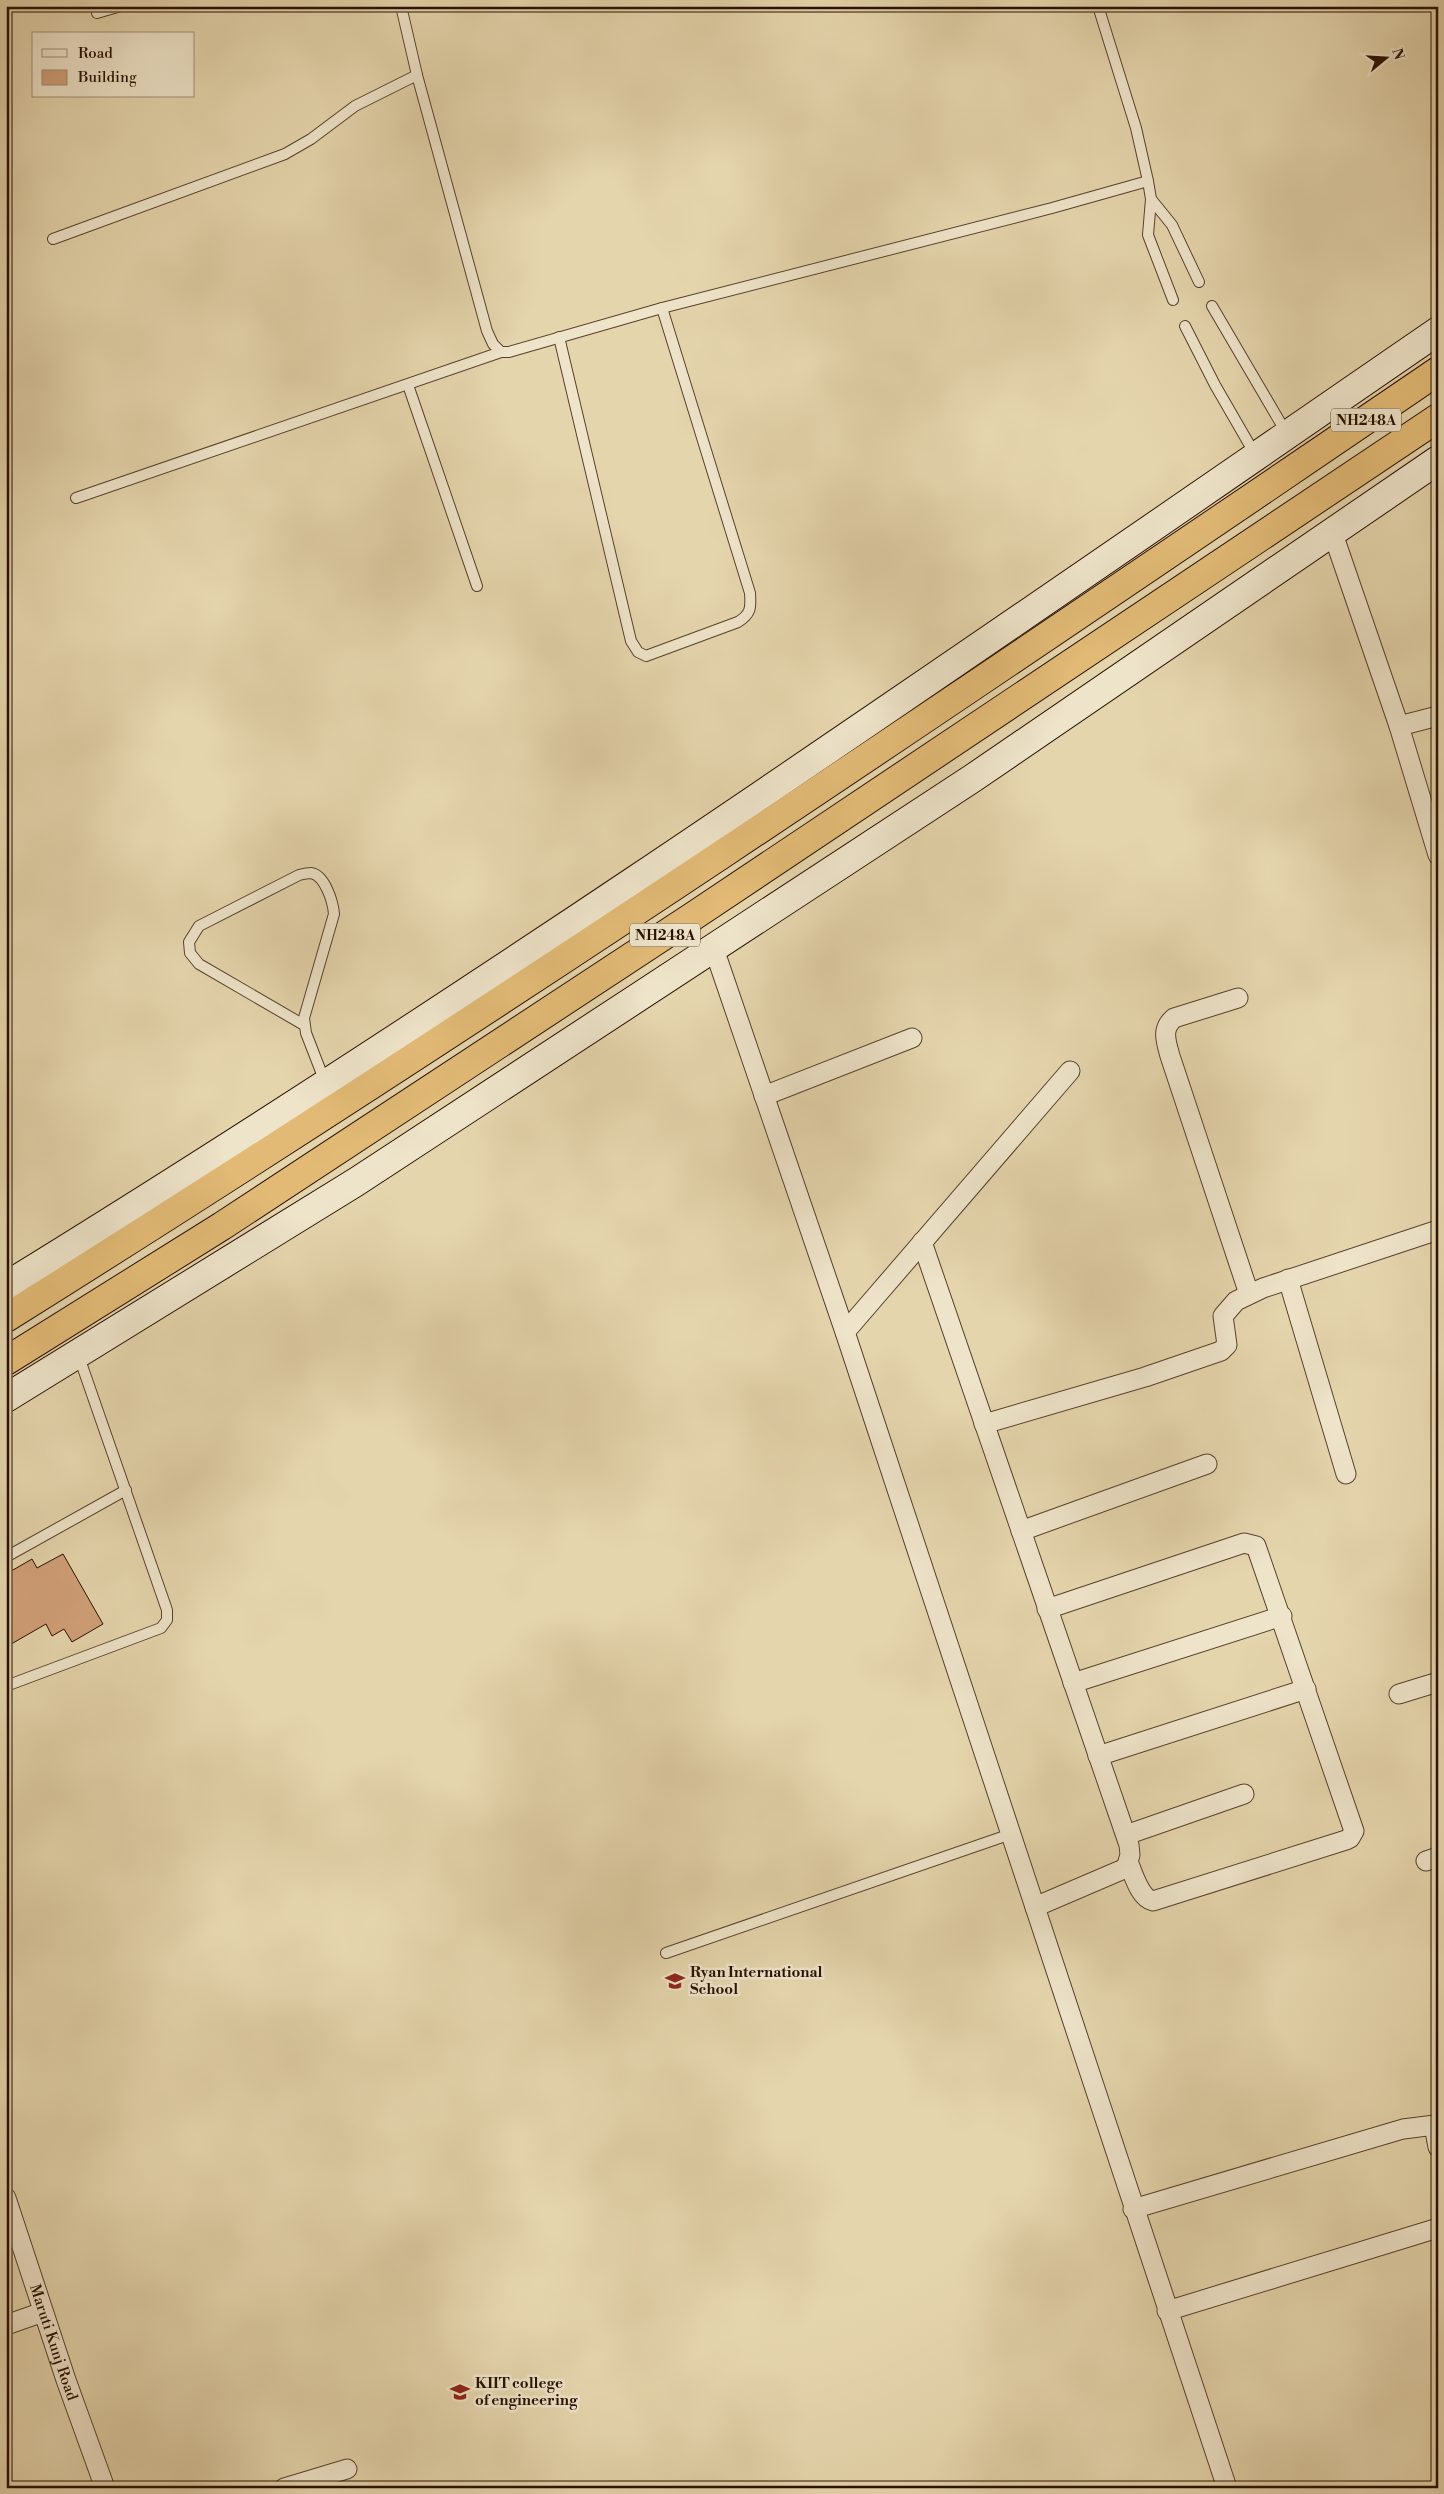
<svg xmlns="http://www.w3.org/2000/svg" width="1444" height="2494" font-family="'Libre Bodoni',serif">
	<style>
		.building { fill: #d1a079; stroke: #291000 }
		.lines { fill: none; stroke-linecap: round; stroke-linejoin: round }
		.lane-casing { stroke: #58412b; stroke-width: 12 }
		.street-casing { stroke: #58412b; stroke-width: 21 }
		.secondary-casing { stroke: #291000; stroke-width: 30 }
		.highway-casing { stroke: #291000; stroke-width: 30 }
		.lane { stroke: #eee4ca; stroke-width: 10 }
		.street { stroke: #eee4ca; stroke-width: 19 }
		.secondary { stroke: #eee4ca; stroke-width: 28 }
		.highway { stroke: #e2ba76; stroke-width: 28 }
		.labels { text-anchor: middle; stroke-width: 5; stroke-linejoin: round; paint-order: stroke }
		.shield { fill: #eee4ca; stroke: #64503d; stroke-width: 1 }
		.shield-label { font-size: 14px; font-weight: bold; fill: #291000 }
		.poi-label { font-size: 15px; font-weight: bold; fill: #291000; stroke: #eee4ca; text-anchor: start }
		.street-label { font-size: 15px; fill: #291000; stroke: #eee4ca }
	</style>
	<rect width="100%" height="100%" fill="#e5d5ad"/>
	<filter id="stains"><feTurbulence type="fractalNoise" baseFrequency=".004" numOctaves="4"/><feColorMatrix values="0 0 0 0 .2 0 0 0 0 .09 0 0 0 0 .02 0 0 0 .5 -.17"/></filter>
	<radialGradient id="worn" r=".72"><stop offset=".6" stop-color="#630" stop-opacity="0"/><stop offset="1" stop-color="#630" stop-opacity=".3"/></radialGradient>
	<!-- building -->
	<polygon class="building" points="63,1554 103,1624 72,1642 64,1629 52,1636 46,1624 6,1647 6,1574 32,1559 37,1568"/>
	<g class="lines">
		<defs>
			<g id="lane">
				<polyline points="401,6 417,75 487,331 493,344 501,352 509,352 662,308 1052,208 1148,181"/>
				<polyline points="1098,6 1136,128 1148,181 1151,199 1148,235 1173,300"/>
				<polyline points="97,13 121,6"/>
				<polyline points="1151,199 1172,225 1199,282"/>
				<polyline points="53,239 285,154 311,139 355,106 417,75"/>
				<polyline points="1212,306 1287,434"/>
				<polyline points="1185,326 1215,385 1256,456"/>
				<path d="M559 337 631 641 638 652 646 656 738 622C751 614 751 608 750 593L662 308"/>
				<polyline points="408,385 477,586"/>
				<polyline points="76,498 501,352"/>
				<path d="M304 1025 199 964 190 953 189 942 199 926 299 875C303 874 308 873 311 873 325 875 333 902 334 914L304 1018 306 1033 325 1082"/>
				<polyline points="6,1557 126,1490"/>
				<polyline points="6,1686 161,1628 167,1620 167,1610 78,1354"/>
				<polyline points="666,1953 1011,1834"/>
			</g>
			<g id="street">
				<polyline points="1332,531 1399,726 1438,855"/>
				<polyline points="1399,726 1438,716"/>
				<polyline points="713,946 845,1332 1227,2488"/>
				<path d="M1238 998 1174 1018C1161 1029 1166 1041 1170 1056L1249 1294"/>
				<polyline points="764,1096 912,1038"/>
				<polyline points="922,1242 1129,1845 1130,1855 1126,1868 1035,1907"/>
				<polyline points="1288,1279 1346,1474"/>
				<polyline points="845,1332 1070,1071"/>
				<polyline points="984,1424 1145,1377 1221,1351 1227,1345 1223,1316 1236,1301 1263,1288 1438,1230"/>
				<polyline points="1021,1531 1207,1464"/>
				<path d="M1047 1609 1244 1543 1256 1546 1354 1831 1350 1838 1346 1840 1153 1901C1140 1898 1134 1876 1129 1864"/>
				<polyline points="1073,1683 1282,1616"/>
				<polyline points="1399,1694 1438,1682"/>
				<polyline points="1098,1756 1306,1689"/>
				<polyline points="1126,1835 1244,1794"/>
				<polyline points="1426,1861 1438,1857"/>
				<polyline points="1438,2123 1435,2131 1438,2147"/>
				<path id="s1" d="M6 2198 66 2380 105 2488"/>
				<polyline points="1133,2209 1403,2129 1435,2125"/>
				<polyline points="1167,2311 1438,2228"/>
				<polyline points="6,2325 43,2312"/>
				<polyline points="284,2488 347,2469"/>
			</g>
			<g id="secondary">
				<path d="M6 1286C495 985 965 656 1438 331"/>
				<polyline points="6,1398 356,1182 973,778 1438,460"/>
			</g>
			<g id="highway">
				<path d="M6 1318C491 1014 965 693 1438 371"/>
				<polyline points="6,1361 222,1226 692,917 1438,418"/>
			</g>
		</defs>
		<!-- lane casing -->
		<use href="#lane" class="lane-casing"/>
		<!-- street casing -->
		<use href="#street" class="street-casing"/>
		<!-- secondary casing -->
		<use href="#secondary" class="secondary-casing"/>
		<!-- highway casing -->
		<use href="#highway" class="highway-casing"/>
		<!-- lane -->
		<use href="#lane" class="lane"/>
		<!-- street -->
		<use href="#street" class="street"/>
		<!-- secondary -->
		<use href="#secondary" class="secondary"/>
		<!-- highway -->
		<use href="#highway" class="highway"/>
	</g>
	<!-- icons -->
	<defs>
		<symbol id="school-bare" viewBox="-9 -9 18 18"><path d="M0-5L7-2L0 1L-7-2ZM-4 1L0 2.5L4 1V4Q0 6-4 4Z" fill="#8f2418" stroke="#eee4ca" stroke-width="2.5" paint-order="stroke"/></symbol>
		<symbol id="university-bare" viewBox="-9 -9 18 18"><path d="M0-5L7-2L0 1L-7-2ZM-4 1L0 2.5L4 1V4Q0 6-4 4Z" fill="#8f2418" stroke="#eee4ca" stroke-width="2.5" paint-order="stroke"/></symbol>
	</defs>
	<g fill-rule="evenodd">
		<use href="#school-bare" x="661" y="1967" width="28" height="28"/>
		<use href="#university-bare" x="446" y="2378" width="28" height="28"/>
	</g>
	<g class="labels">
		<!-- shield labels -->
		<g class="shield">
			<rect x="1331" y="408.5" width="70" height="23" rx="4"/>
			<rect x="630" y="923.5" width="70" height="23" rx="4"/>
		</g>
		<g class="shield-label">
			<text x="1366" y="425">NH248A</text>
			<text x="665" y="940">NH248A</text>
		</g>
		<!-- poi labels -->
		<g class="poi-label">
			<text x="690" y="1977">Ryan International<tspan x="690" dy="17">School</tspan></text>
			<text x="475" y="2388">KIIT college<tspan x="475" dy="17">of engineering</tspan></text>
		</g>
		<!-- street labels -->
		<g class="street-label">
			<text dy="5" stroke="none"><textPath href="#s1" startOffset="152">Maruti Kunj Road</textPath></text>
		</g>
	</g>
	<!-- margin -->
	<rect width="1444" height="2494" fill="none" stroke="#e5d5ad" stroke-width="25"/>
	<rect x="8" y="8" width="1429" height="2479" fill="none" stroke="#291000" stroke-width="2.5"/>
	<rect x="12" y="12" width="1419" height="2469" fill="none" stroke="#291000"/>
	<!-- legend -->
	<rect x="32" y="32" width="162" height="65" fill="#eee4ca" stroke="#9f8f79"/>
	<rect x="42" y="49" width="25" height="8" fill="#eee4ca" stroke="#9f8f79"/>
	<text x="78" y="58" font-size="15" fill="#291000">Road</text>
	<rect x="42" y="70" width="25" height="15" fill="#d1a079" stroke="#9f8f79"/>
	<text x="78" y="82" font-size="15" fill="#291000">Building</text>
	<!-- north arrow -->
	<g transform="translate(1386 58) rotate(72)" stroke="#eee4ca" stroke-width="4" paint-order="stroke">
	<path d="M0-4L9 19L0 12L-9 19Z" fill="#291000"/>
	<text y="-8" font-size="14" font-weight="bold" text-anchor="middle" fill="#291000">N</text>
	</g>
	<rect width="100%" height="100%" filter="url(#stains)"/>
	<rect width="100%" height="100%" fill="url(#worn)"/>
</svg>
